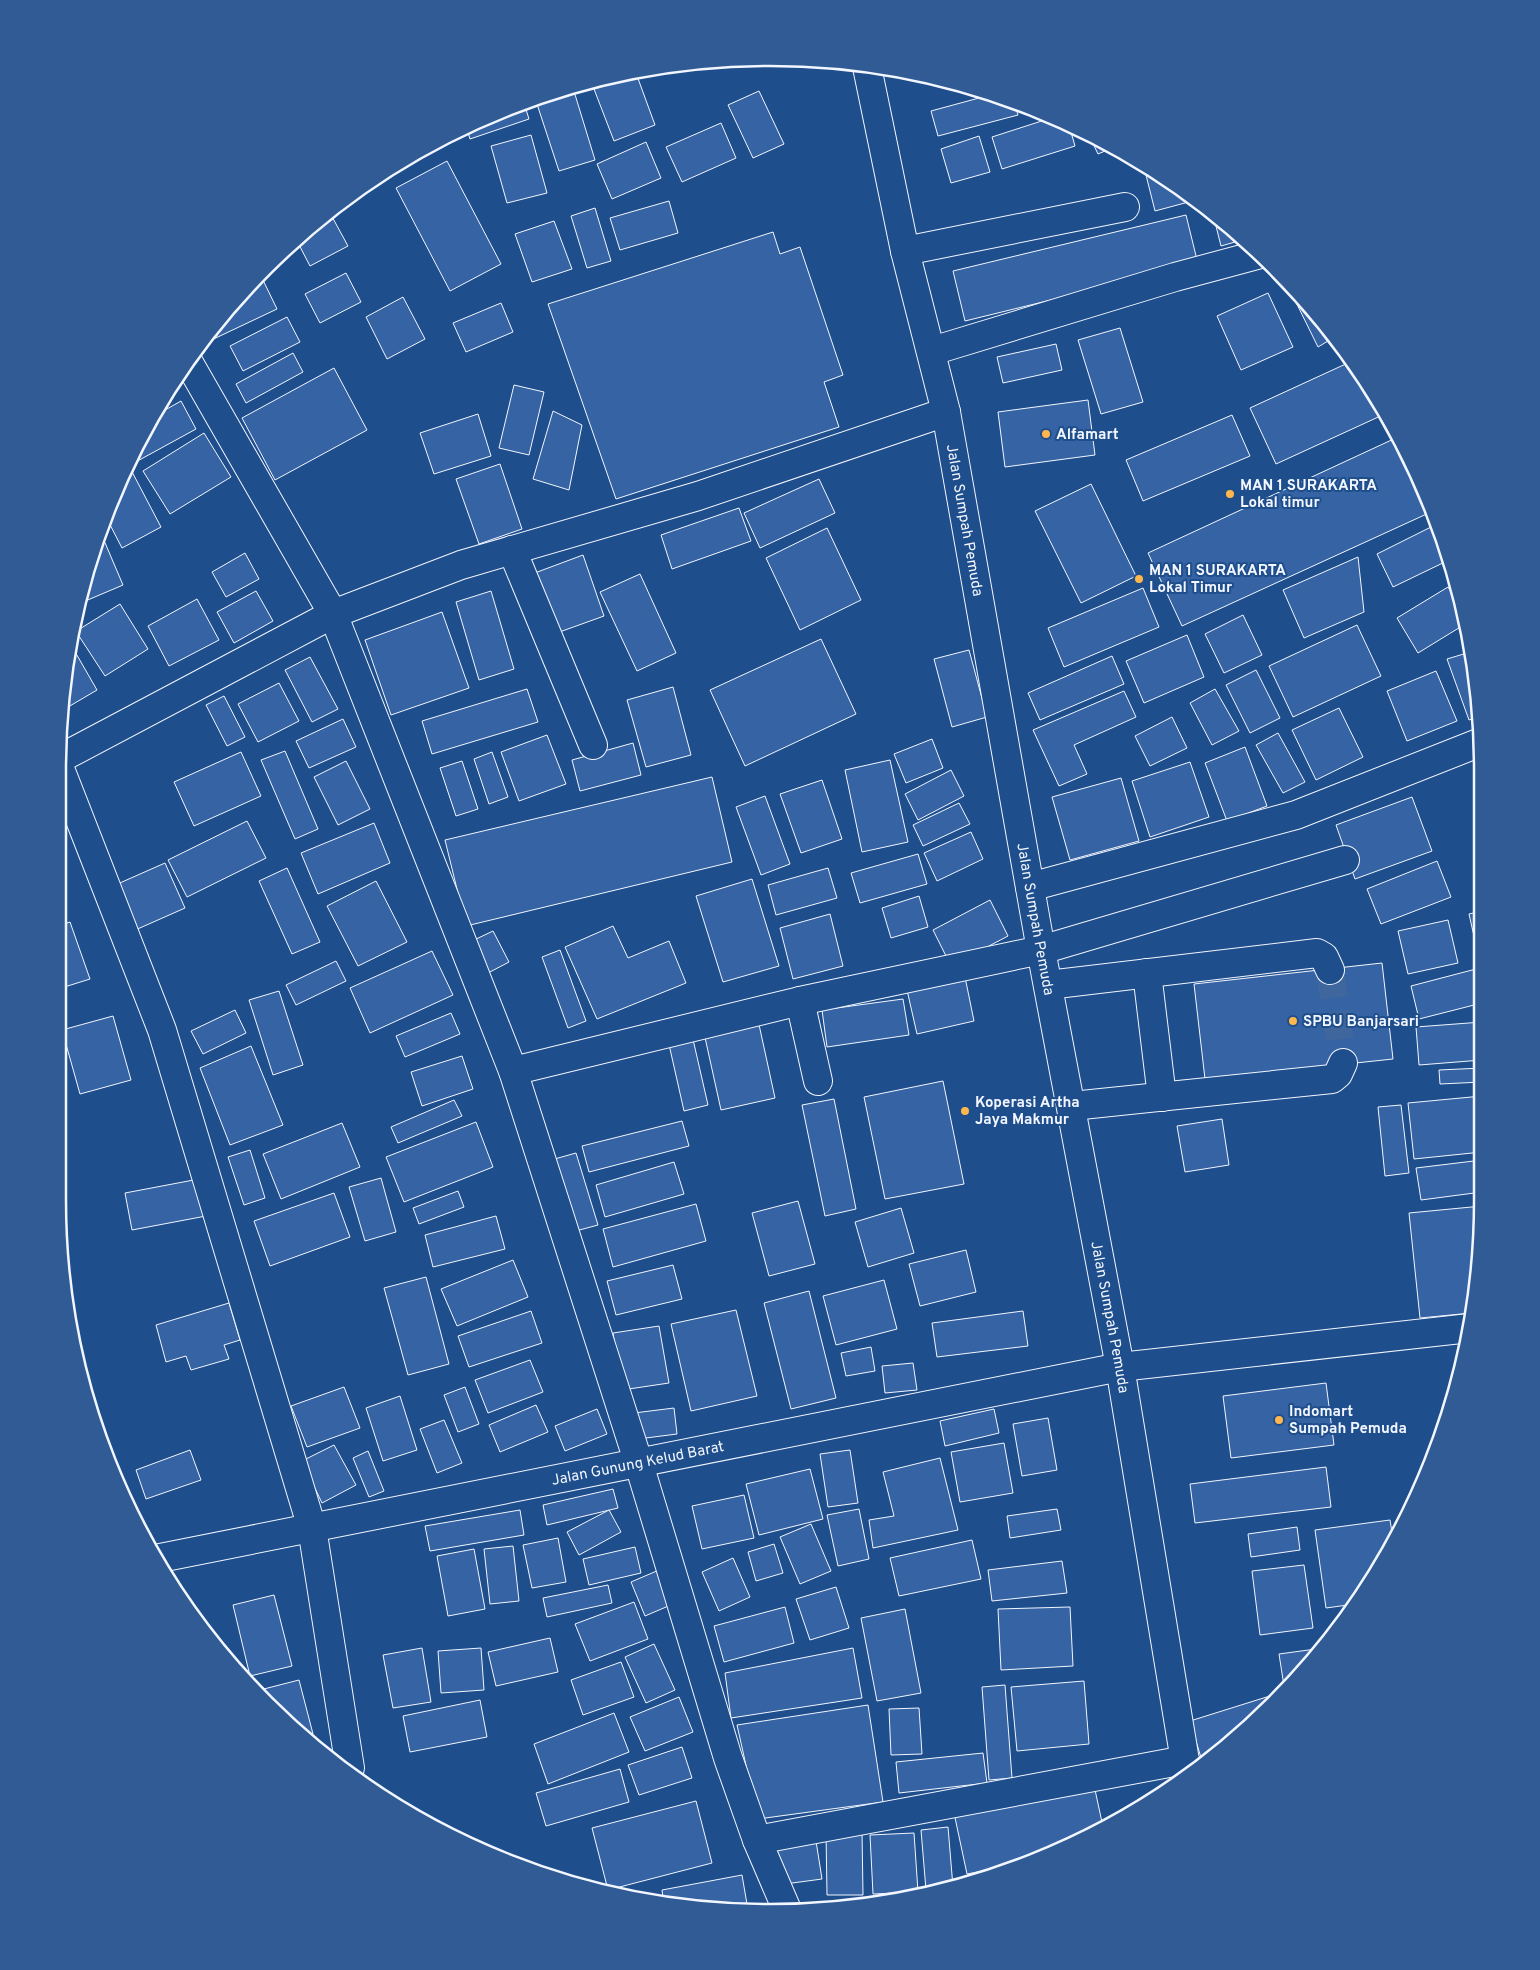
<svg xmlns="http://www.w3.org/2000/svg" width="1540" height="1970" font-family="Overpass,sans-serif">
	<style>
		.building { fill: #3563a3; stroke: #f2f6ff }
		.lines { fill: none; stroke-linecap: round; stroke-linejoin: round }
		.minor-tunnel { stroke: #3f679d; stroke-width: 28; stroke-dasharray: 28 14; stroke-linecap: butt }
		.minor-casing { stroke: #f2f6ff; stroke-width: 30 }
		.highway-casing { stroke: #f2f6ff; stroke-width: 30 }
		.minor { stroke: #1f4e8c; stroke-width: 28 }
		.highway { stroke: #1f4e8c; stroke-width: 28 }
		.poi-dot { fill: #ffb74d; stroke: #1f4e8c; stroke-width: 2 }
		.labels { text-anchor: middle; stroke-width: 4; stroke-linejoin: round; paint-order: stroke }
		.poi-label { font-size: 15px; font-weight: bold; fill: #f2f6ff; stroke: #1f4e8c; text-anchor: start }
		.street-label { font-size: 15px; fill: #f2f6ff; stroke: #1f4e8c }
		.rim { fill: none; stroke: #f2f6ff; stroke-width: 2.5 }
	</style>
	<rect width="100%" height="100%" fill="#1f4e8c"/>
	<!-- building -->
	<g class="building">
		<polygon points="636,73 655,125 614,141 594,89"/>
		<polygon points="573,88 595,160 559,171 535,98"/>
		<polygon points="759,91 784,144 753,158 728,105"/>
		<polygon points="990,95 1015,105 1018,115 938,136 931,111"/>
		<polygon points="524,103 529,119 470,139 467,129"/>
		<polygon points="1051,118 1069,125 1075,146 1002,169 992,137"/>
		<polygon points="721,123 736,158 682,182 666,147"/>
		<polygon points="457,133 458,137 412,154 414,153"/>
		<polygon points="1088,133 1112,148 1098,154"/>
		<polygon points="531,135 547,193 507,203 491,146"/>
		<polygon points="979,136 990,172 951,183 941,149"/>
		<polygon points="646,142 661,178 612,199 597,164"/>
		<polygon points="447,161 501,264 450,291 396,188"/>
		<polygon points="1144,167 1196,200 1155,211"/>
		<polygon points="669,201 678,233 620,250 610,218"/>
		<polygon points="595,208 611,261 587,268 571,216"/>
		<polygon points="330,213 348,246 310,266 296,239"/>
		<polygon points="1213,214 1242,240 1221,246"/>
		<polygon points="1186,215 1198,264 965,321 953,271"/>
		<polygon points="554,221 572,269 532,282 515,234"/>
		<polygon points="773,232 780,254 800,247 843,375 824,382 839,427 616,499 548,304"/>
		<polygon points="346,273 361,302 320,323 305,294"/>
		<polygon points="261,276 277,309 203,344 234,300 255,279"/>
		<polygon points="1287,284 1305,300 1333,338 1318,347"/>
		<polygon points="1268,293 1293,347 1241,370 1217,316"/>
		<polygon points="403,297 425,339 387,359 366,317"/>
		<polygon points="501,303 513,332 466,352 453,323"/>
		<polygon points="287,317 300,342 243,371 230,346"/>
		<polygon points="1120,328 1143,402 1101,414 1078,340"/>
		<polygon points="1056,344 1062,370 1003,383 997,357"/>
		<polygon points="293,353 303,372 246,403 236,384"/>
		<polygon points="1350,362 1387,413 1276,464 1250,408"/>
		<polygon points="334,368 367,430 275,480 242,418"/>
		<polygon points="514,385 544,392 529,455 499,448"/>
		<polygon points="1088,400 1095,455 1005,467 998,412"/>
		<polygon points="181,401 196,429 132,464 131,461 151,418"/>
		<polygon points="553,411 582,425 569,490 533,479"/>
		<polygon points="478,414 491,456 434,474 420,433"/>
		<polygon points="1232,415 1250,456 1143,501 1126,460"/>
		<polygon points="204,433 231,477 170,514 143,471"/>
		<polygon points="1398,437 1431,512 1182,626 1148,553"/>
		<polygon points="500,464 522,529 479,544 456,479"/>
		<polygon points="129,466 161,527 122,548 106,517"/>
		<polygon points="819,479 835,513 760,548 744,513"/>
		<polygon points="1091,484 1136,576 1081,603 1035,511"/>
		<polygon points="739,508 751,541 672,569 661,535"/>
		<polygon points="1437,524 1445,541 1449,560 1393,587 1377,554"/>
		<polygon points="827,528 861,600 800,630 766,558"/>
		<polygon points="100,531 123,585 83,602 95,541"/>
		<polygon points="245,553 259,579 226,597 212,572"/>
		<polygon points="583,555 604,616 554,634 532,574"/>
		<polygon points="1358,557 1364,612 1304,638 1283,590"/>
		<polygon points="640,574 676,653 637,671 600,592"/>
		<polygon points="1448,587 1457,601 1462,626 1418,653 1397,618"/>
		<polygon points="1143,588 1159,627 1064,667 1048,628"/>
		<polygon points="256,591 273,621 234,643 217,612"/>
		<polygon points="491,591 514,669 479,680 456,602"/>
		<polygon points="197,599 219,640 169,666 148,626"/>
		<polygon points="120,604 148,649 105,676 77,633 78,630"/>
		<polygon points="442,612 469,688 391,715 365,640"/>
		<polygon points="1243,615 1262,655 1224,673 1205,634"/>
		<polygon points="1357,625 1381,676 1293,717 1269,666"/>
		<polygon points="1187,635 1204,677 1144,703 1126,661"/>
		<polygon points="821,639 856,714 745,766 710,690"/>
		<polygon points="74,650 97,690 63,710 62,709"/>
		<polygon points="969,650 987,717 952,727 934,659"/>
		<polygon points="1467,653 1480,716 1469,720 1447,659"/>
		<polygon points="1112,656 1124,684 1040,720 1028,693"/>
		<polygon points="310,657 338,709 312,722 285,670"/>
		<polygon points="1256,670 1280,718 1250,733 1226,685"/>
		<polygon points="1436,671 1457,721 1407,741 1387,691"/>
		<polygon points="279,683 299,721 258,742 238,704"/>
		<polygon points="673,687 691,755 646,767 627,700"/>
		<polygon points="527,689 538,722 432,754 422,721"/>
		<polygon points="1215,689 1239,731 1212,745 1190,703"/>
		<polygon points="1124,691 1136,717 1074,745 1087,774 1059,786 1033,730"/>
		<polygon points="224,696 245,737 227,746 206,705"/>
		<polygon points="1339,708 1363,757 1316,780 1292,730"/>
		<polygon points="1172,717 1187,748 1150,766 1135,736"/>
		<polygon points="343,719 356,747 309,768 296,741"/>
		<polygon points="1278,733 1305,782 1283,793 1256,745"/>
		<polygon points="547,735 566,784 519,801 501,752"/>
		<polygon points="932,739 943,768 906,783 894,754"/>
		<polygon points="633,743 641,775 580,791 572,760"/>
		<polygon points="1245,747 1267,806 1227,821 1205,763"/>
		<polygon points="285,751 318,829 295,839 261,760"/>
		<polygon points="241,752 261,796 194,826 174,782"/>
		<polygon points="492,752 508,797 489,804 474,759"/>
		<polygon points="890,760 908,842 862,852 845,770"/>
		<polygon points="346,761 370,809 338,825 314,777"/>
		<polygon points="462,761 478,809 456,816 440,768"/>
		<polygon points="1190,762 1209,817 1150,837 1132,781"/>
		<polygon points="951,770 964,796 918,820 905,794"/>
		<polygon points="712,777 732,862 466,926 445,840"/>
		<polygon points="1121,778 1139,841 1070,860 1052,797"/>
		<polygon points="822,780 842,839 801,853 780,794"/>
		<polygon points="765,796 790,864 761,875 736,807"/>
		<polygon points="1412,797 1432,851 1355,879 1336,825"/>
		<polygon points="959,803 970,824 923,846 913,825"/>
		<polygon points="247,821 266,858 187,897 168,860"/>
		<polygon points="374,823 390,863 318,894 301,853"/>
		<polygon points="971,832 983,859 937,881 924,853"/>
		<polygon points="918,854 927,884 860,903 851,873"/>
		<polygon points="1437,861 1451,897 1381,924 1367,889"/>
		<polygon points="165,863 185,908 133,931 113,886"/>
		<polygon points="287,868 320,942 292,954 259,881"/>
		<polygon points="828,868 837,898 776,915 768,885"/>
		<polygon points="752,879 779,966 723,982 696,896"/>
		<polygon points="376,881 407,942 358,966 327,906"/>
		<polygon points="919,896 928,927 891,938 882,908"/>
		<polygon points="990,900 1008,936 951,966 933,930"/>
		<polygon points="1482,911 1482,962 1480,963 1469,914"/>
		<polygon points="830,914 843,966 793,979 780,928"/>
		<polygon points="1448,920 1458,963 1408,974 1398,931"/>
		<polygon points="70,922 90,979 58,989 58,926"/>
		<polygon points="613,926 628,958 669,941 686,983 597,1019 565,947"/>
		<polygon points="493,931 509,962 488,973 472,941"/>
		<polygon points="560,950 586,1021 568,1028 542,957"/>
		<polygon points="432,951 453,995 370,1033 350,988"/>
		<polygon points="336,961 346,981 296,1005 286,985"/>
		<polygon points="1382,963 1393,1059 1205,1079 1194,984"/>
		<polygon points="1476,969 1482,990 1482,1003 1419,1019 1411,986"/>
		<polygon points="965,977 974,1021 917,1034 907,990"/>
		<polygon points="279,991 303,1065 273,1075 249,1000"/>
		<polygon points="903,999 909,1035 827,1047 822,1010"/>
		<polygon points="235,1010 246,1033 203,1054 191,1031"/>
		<polygon points="451,1013 460,1034 405,1057 396,1036"/>
		<polygon points="113,1016 131,1080 80,1094 62,1030"/>
		<polygon points="758,1020 775,1098 721,1110 704,1033"/>
		<polygon points="1482,1022 1482,1060 1419,1065 1416,1027"/>
		<polygon points="692,1035 708,1105 684,1111 668,1040"/>
		<polygon points="251,1046 283,1125 230,1145 200,1068"/>
		<polygon points="462,1056 473,1089 422,1106 411,1072"/>
		<polygon points="1482,1068 1482,1082 1440,1084 1439,1070"/>
		<polygon points="943,1081 964,1184 885,1199 864,1097"/>
		<polygon points="1482,1096 1482,1152 1414,1159 1408,1103"/>
		<polygon points="834,1099 856,1209 825,1216 802,1105"/>
		<polygon points="454,1100 462,1116 398,1143 391,1127"/>
		<polygon points="1401,1105 1409,1173 1385,1176 1378,1107"/>
		<polygon points="1222,1119 1229,1165 1185,1172 1177,1126"/>
		<polygon points="682,1121 689,1146 589,1172 582,1146"/>
		<polygon points="476,1122 493,1167 404,1202 386,1157"/>
		<polygon points="342,1123 360,1167 281,1199 263,1154"/>
		<polygon points="250,1150 265,1198 244,1205 228,1157"/>
		<polygon points="576,1153 598,1225 572,1232 551,1160"/>
		<polygon points="1482,1160 1482,1192 1421,1200 1416,1168"/>
		<polygon points="674,1162 684,1194 605,1217 596,1185"/>
		<polygon points="381,1178 396,1232 365,1241 349,1187"/>
		<polygon points="199,1179 206,1216 132,1230 125,1193"/>
		<polygon points="458,1191 464,1207 419,1224 413,1208"/>
		<polygon points="334,1193 350,1237 270,1266 254,1221"/>
		<polygon points="798,1201 815,1264 769,1276 752,1213"/>
		<polygon points="696,1204 706,1241 613,1267 603,1229"/>
		<polygon points="1482,1206 1471,1313 1420,1318 1409,1213"/>
		<polygon points="901,1208 914,1253 868,1267 855,1222"/>
		<polygon points="496,1216 505,1249 433,1267 425,1235"/>
		<polygon points="966,1250 976,1292 920,1306 909,1264"/>
		<polygon points="513,1260 528,1297 457,1326 441,1289"/>
		<polygon points="673,1265 682,1299 616,1315 607,1281"/>
		<polygon points="426,1277 449,1364 408,1375 384,1288"/>
		<polygon points="884,1280 897,1329 836,1345 823,1296"/>
		<polygon points="809,1291 836,1398 791,1409 764,1303"/>
		<polygon points="229,1303 240,1340 224,1345 229,1359 191,1370 186,1356 166,1362 156,1325"/>
		<polygon points="736,1310 757,1396 691,1411 671,1324"/>
		<polygon points="531,1311 542,1343 469,1367 458,1336"/>
		<polygon points="1023,1311 1028,1346 937,1357 932,1323"/>
		<polygon points="659,1326 669,1383 622,1390 613,1333"/>
		<polygon points="871,1347 875,1371 846,1376 841,1353"/>
		<polygon points="530,1360 543,1392 488,1413 475,1380"/>
		<polygon points="913,1363 917,1390 885,1393 882,1366"/>
		<polygon points="1326,1383 1334,1445 1231,1458 1223,1396"/>
		<polygon points="344,1387 360,1428 307,1447 291,1406"/>
		<polygon points="465,1387 479,1424 458,1432 444,1395"/>
		<polygon points="400,1396 417,1450 383,1461 366,1408"/>
		<polygon points="536,1405 548,1432 500,1452 489,1425"/>
		<polygon points="674,1408 677,1434 638,1439 634,1413"/>
		<polygon points="597,1409 607,1434 565,1451 555,1426"/>
		<polygon points="994,1409 999,1433 945,1446 940,1421"/>
		<polygon points="1048,1418 1057,1470 1022,1476 1013,1424"/>
		<polygon points="444,1420 462,1463 437,1473 420,1429"/>
		<polygon points="1004,1443 1013,1493 960,1502 951,1452"/>
		<polygon points="334,1445 356,1485 322,1503 302,1461"/>
		<polygon points="190,1450 201,1480 146,1499 136,1470"/>
		<polygon points="850,1450 858,1503 828,1507 820,1454"/>
		<polygon points="368,1451 384,1491 369,1497 353,1458"/>
		<polygon points="940,1458 958,1530 873,1548 869,1520 894,1516 883,1472"/>
		<polygon points="1326,1467 1331,1507 1195,1523 1190,1484"/>
		<polygon points="810,1469 823,1519 759,1535 746,1484"/>
		<polygon points="613,1489 618,1508 547,1525 543,1505"/>
		<polygon points="744,1495 754,1538 702,1549 692,1506"/>
		<polygon points="859,1509 869,1559 838,1566 827,1515"/>
		<polygon points="1057,1509 1061,1530 1010,1538 1007,1516"/>
		<polygon points="520,1510 524,1535 430,1551 425,1526"/>
		<polygon points="609,1510 621,1532 579,1555 567,1532"/>
		<polygon points="1390,1520 1393,1539 1362,1596 1355,1604 1326,1608 1315,1530"/>
		<polygon points="811,1524 831,1571 800,1584 780,1537"/>
		<polygon points="1297,1527 1300,1550 1251,1557 1248,1534"/>
		<polygon points="558,1538 566,1582 532,1588 523,1545"/>
		<polygon points="972,1540 981,1579 899,1596 890,1558"/>
		<polygon points="774,1544 783,1573 756,1581 748,1552"/>
		<polygon points="513,1546 519,1601 490,1604 484,1549"/>
		<polygon points="635,1547 641,1573 589,1585 583,1559"/>
		<polygon points="474,1549 485,1609 448,1616 437,1556"/>
		<polygon points="733,1558 750,1597 719,1611 702,1572"/>
		<polygon points="1062,1561 1067,1593 992,1601 988,1570"/>
		<polygon points="1304,1565 1313,1628 1260,1635 1252,1571"/>
		<polygon points="659,1570 673,1604 645,1616 631,1582"/>
		<polygon points="608,1585 612,1603 547,1617 543,1598"/>
		<polygon points="836,1587 849,1628 810,1640 796,1599"/>
		<polygon points="274,1595 292,1666 250,1676 233,1605"/>
		<polygon points="634,1602 648,1639 590,1661 575,1624"/>
		<polygon points="785,1607 794,1643 724,1662 714,1626"/>
		<polygon points="1070,1607 1073,1666 1001,1670 998,1609"/>
		<polygon points="905,1609 921,1693 877,1701 861,1618"/>
		<polygon points="550,1638 558,1672 496,1686 488,1652"/>
		<polygon points="654,1644 675,1690 646,1703 625,1657"/>
		<polygon points="422,1648 431,1702 393,1708 383,1655"/>
		<polygon points="481,1648 484,1690 441,1693 438,1651"/>
		<polygon points="853,1648 862,1698 731,1718 725,1673"/>
		<polygon points="1316,1649 1284,1686 1279,1654"/>
		<polygon points="621,1662 634,1697 583,1715 571,1680"/>
		<polygon points="299,1680 313,1734 308,1736 266,1704 256,1691"/>
		<polygon points="1084,1681 1089,1744 1017,1751 1011,1687"/>
		<polygon points="1005,1685 1012,1778 989,1780 982,1687"/>
		<polygon points="1273,1695 1274,1697 1240,1735 1202,1761 1190,1721"/>
		<polygon points="679,1697 693,1732 645,1751 630,1717"/>
		<polygon points="480,1700 487,1737 410,1752 403,1716"/>
		<polygon points="868,1705 883,1802 758,1819 737,1725"/>
		<polygon points="919,1708 922,1754 891,1755 889,1709"/>
		<polygon points="614,1713 629,1752 548,1784 534,1744"/>
		<polygon points="682,1747 692,1778 639,1795 628,1765"/>
		<polygon points="983,1753 987,1783 899,1793 896,1762"/>
		<polygon points="620,1769 629,1802 546,1826 536,1793"/>
		<polygon points="1094,1785 1103,1827 1009,1866 967,1874 954,1813"/>
		<polygon points="696,1801 712,1863 608,1890 592,1828"/>
		<polygon points="948,1827 953,1887 926,1890 921,1830"/>
		<polygon points="826,1832 862,1832 863,1895 827,1895"/>
		<polygon points="914,1833 918,1892 873,1894 870,1835"/>
		<polygon points="816,1841 822,1879 785,1884 771,1847"/>
		<polygon points="742,1875 748,1910 663,1898 662,1890"/>
	</g>
	<g class="lines">
		<!-- minor-tunnel -->
		<polyline class="minor-tunnel" points="1330,970 1343,1063"/>
		<defs>
			<g id="minor">
				<polyline points="905,251 1125,207"/>
				<polyline points="932,351 1175,277 1257,255"/>
				<polyline points="189,363 333,614 513,1071 639,1464 728,1758 757,1840 787,1910"/>
				<polyline points="512,550 593,745"/>
				<polyline points="59,759 333,614 461,565 698,496 946,412"/>
				<polyline points="59,766 162,1030 312,1528 350,1768"/>
				<polyline points="1030,887 1296,815 1481,742"/>
				<polyline points="1147,973 1162,1097"/>
				<polyline points="1048,985 1317,953 1324,957 1330,970"/>
				<polyline points="800,1001 818,1081"/>
				<polyline points="513,1071 800,1001 1041,950 1345,860"/>
				<polyline points="1072,1106 1332,1079 1338,1074 1343,1063"/>
				<path id="s1" d="M155 1559 1120 1367 1470 1328"/>
				<polyline points="757,1840 1185,1760"/>
			</g>
			<g id="highway">
				<path id="s2" d="M867 67 905 251 946 412 1041 950 1120 1367 1187 1773"/>
			</g>
		</defs>
		<!-- minor casing -->
		<use href="#minor" class="minor-casing"/>
		<!-- highway casing -->
		<use href="#highway" class="highway-casing"/>
		<!-- minor -->
		<use href="#minor" class="minor"/>
		<!-- highway -->
		<use href="#highway" class="highway"/>
	</g>
	<!-- markers -->
	<g class="poi-dot">
		<circle cx="1046" cy="434" r="5"/>
		<circle cx="1230" cy="494" r="5"/>
		<circle cx="1139" cy="579" r="5"/>
		<circle cx="1293" cy="1021" r="5"/>
		<circle cx="965" cy="1111" r="5"/>
		<circle cx="1279" cy="1420" r="5"/>
	</g>
	<g class="labels">
		<!-- poi labels -->
		<g class="poi-label">
			<text x="1056" y="439">Alfamart</text>
			<text x="1240" y="490">MAN 1 SURAKARTA<tspan x="1240" dy="17">Lokal timur</tspan></text>
			<text x="1149" y="575">MAN 1 SURAKARTA<tspan x="1149" dy="17">Lokal Timur</tspan></text>
			<text x="1303" y="1026">SPBU Banjarsari</text>
			<text x="975" y="1107">Koperasi Artha<tspan x="975" dy="17">Jaya Makmur</tspan></text>
			<text x="1289" y="1416">Indomart<tspan x="1289" dy="17">Sumpah Pemuda</tspan></text>
		</g>
		<!-- street labels -->
		<g class="street-label">
			<text dy="5" stroke="none"><textPath href="#s2" startOffset="464">Jalan Sumpah Pemuda</textPath></text>
			<text dy="5" stroke="none"><textPath href="#s2" startOffset="869">Jalan Sumpah Pemuda</textPath></text>
			<text dy="5" stroke="none"><textPath href="#s2" startOffset="1274">Jalan Sumpah Pemuda</textPath></text>
			<text dy="5" stroke="none"><textPath href="#s1" startOffset="492">Jalan Gunung Kelud Barat</textPath></text>
		</g>
	</g>
	<!-- crop -->
	<path d="M0 0H1540V1970H0ZM770 66H770A704 704 0 0 1 1474 770V1200A704 704 0 0 1 770 1904H770A704 704 0 0 1 66 1200V770A704 704 0 0 1 770 66Z" fill="#305b95" fill-rule="evenodd"/>
	<path class="rim" d="M770 66H770A704 704 0 0 1 1474 770V1200A704 704 0 0 1 770 1904H770A704 704 0 0 1 66 1200V770A704 704 0 0 1 770 66Z"/>
</svg>
